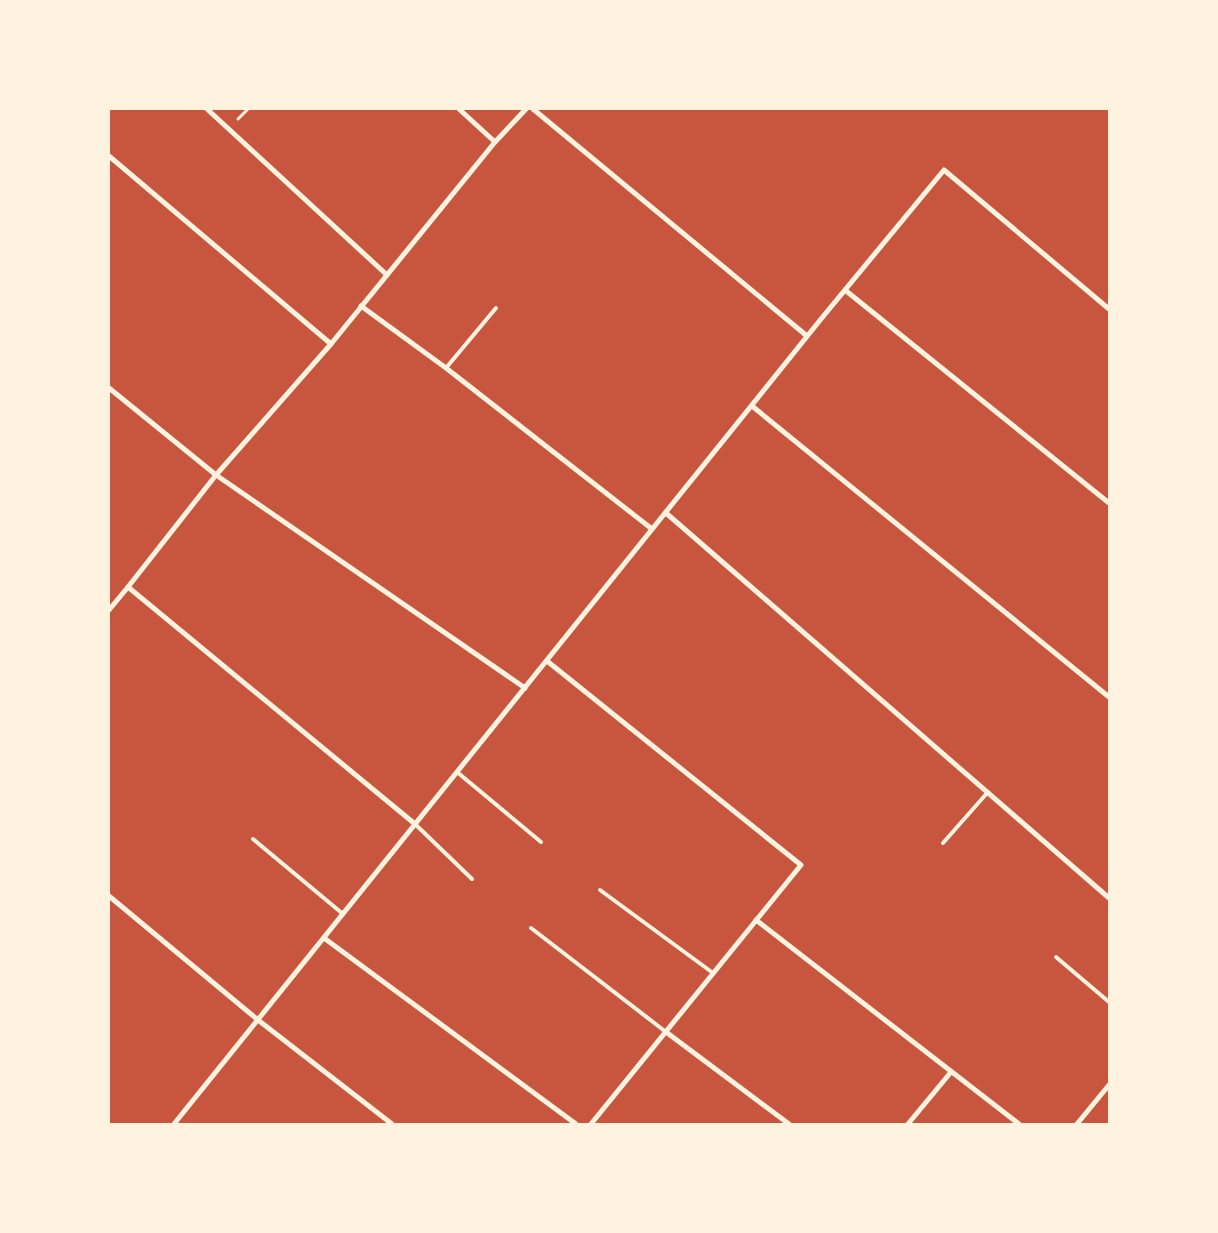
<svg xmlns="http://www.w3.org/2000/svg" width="1218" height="1233" font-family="Bitter,serif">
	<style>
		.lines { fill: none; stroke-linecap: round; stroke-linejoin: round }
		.path { stroke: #fff3e0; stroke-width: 3 }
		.service { stroke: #fff3e0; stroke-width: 4 }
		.minor { stroke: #fff3e0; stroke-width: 5 }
	</style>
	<rect width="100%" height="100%" fill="#c8553d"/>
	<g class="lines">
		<!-- path -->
		<polyline class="path" points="238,119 248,109"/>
		<!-- service -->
		<g class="service">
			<polyline points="446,368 496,308"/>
			<polyline points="457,772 541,842"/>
			<polyline points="415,824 472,879"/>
			<polyline points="253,839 343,914"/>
			<polyline points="943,843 988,792"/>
			<polyline points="600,890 713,973"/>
			<polyline points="531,928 666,1032"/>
			<polyline points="1056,957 1109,1002"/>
		</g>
		<!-- minor -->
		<g class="minor">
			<polyline points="207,109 387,275"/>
			<polyline points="459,109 495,142"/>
			<polyline points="533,109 807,336"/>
			<polyline points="109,156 331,344"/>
			<polyline points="845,290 1109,503"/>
			<polyline points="361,306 446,368 652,529"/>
			<polyline points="109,388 216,475 525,688"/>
			<polyline points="752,406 1109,697"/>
			<polyline points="666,513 1109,898"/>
			<polyline points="128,587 415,824"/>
			<polyline points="109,610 128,587 216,475 331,344 495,142 526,109"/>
			<polyline points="547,661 801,865 591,1124"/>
			<polyline points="109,896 258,1020 392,1124"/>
			<polyline points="756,920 1019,1124"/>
			<polyline points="324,938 576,1124"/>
			<polyline points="666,1032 789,1124"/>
			<polyline points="174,1124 821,319 944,170 1109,309"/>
			<polyline points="908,1124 951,1072"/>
			<polyline points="1077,1124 1109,1085"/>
		</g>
	</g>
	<!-- border -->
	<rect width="1218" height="1233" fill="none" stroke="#fff3e0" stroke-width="220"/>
</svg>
